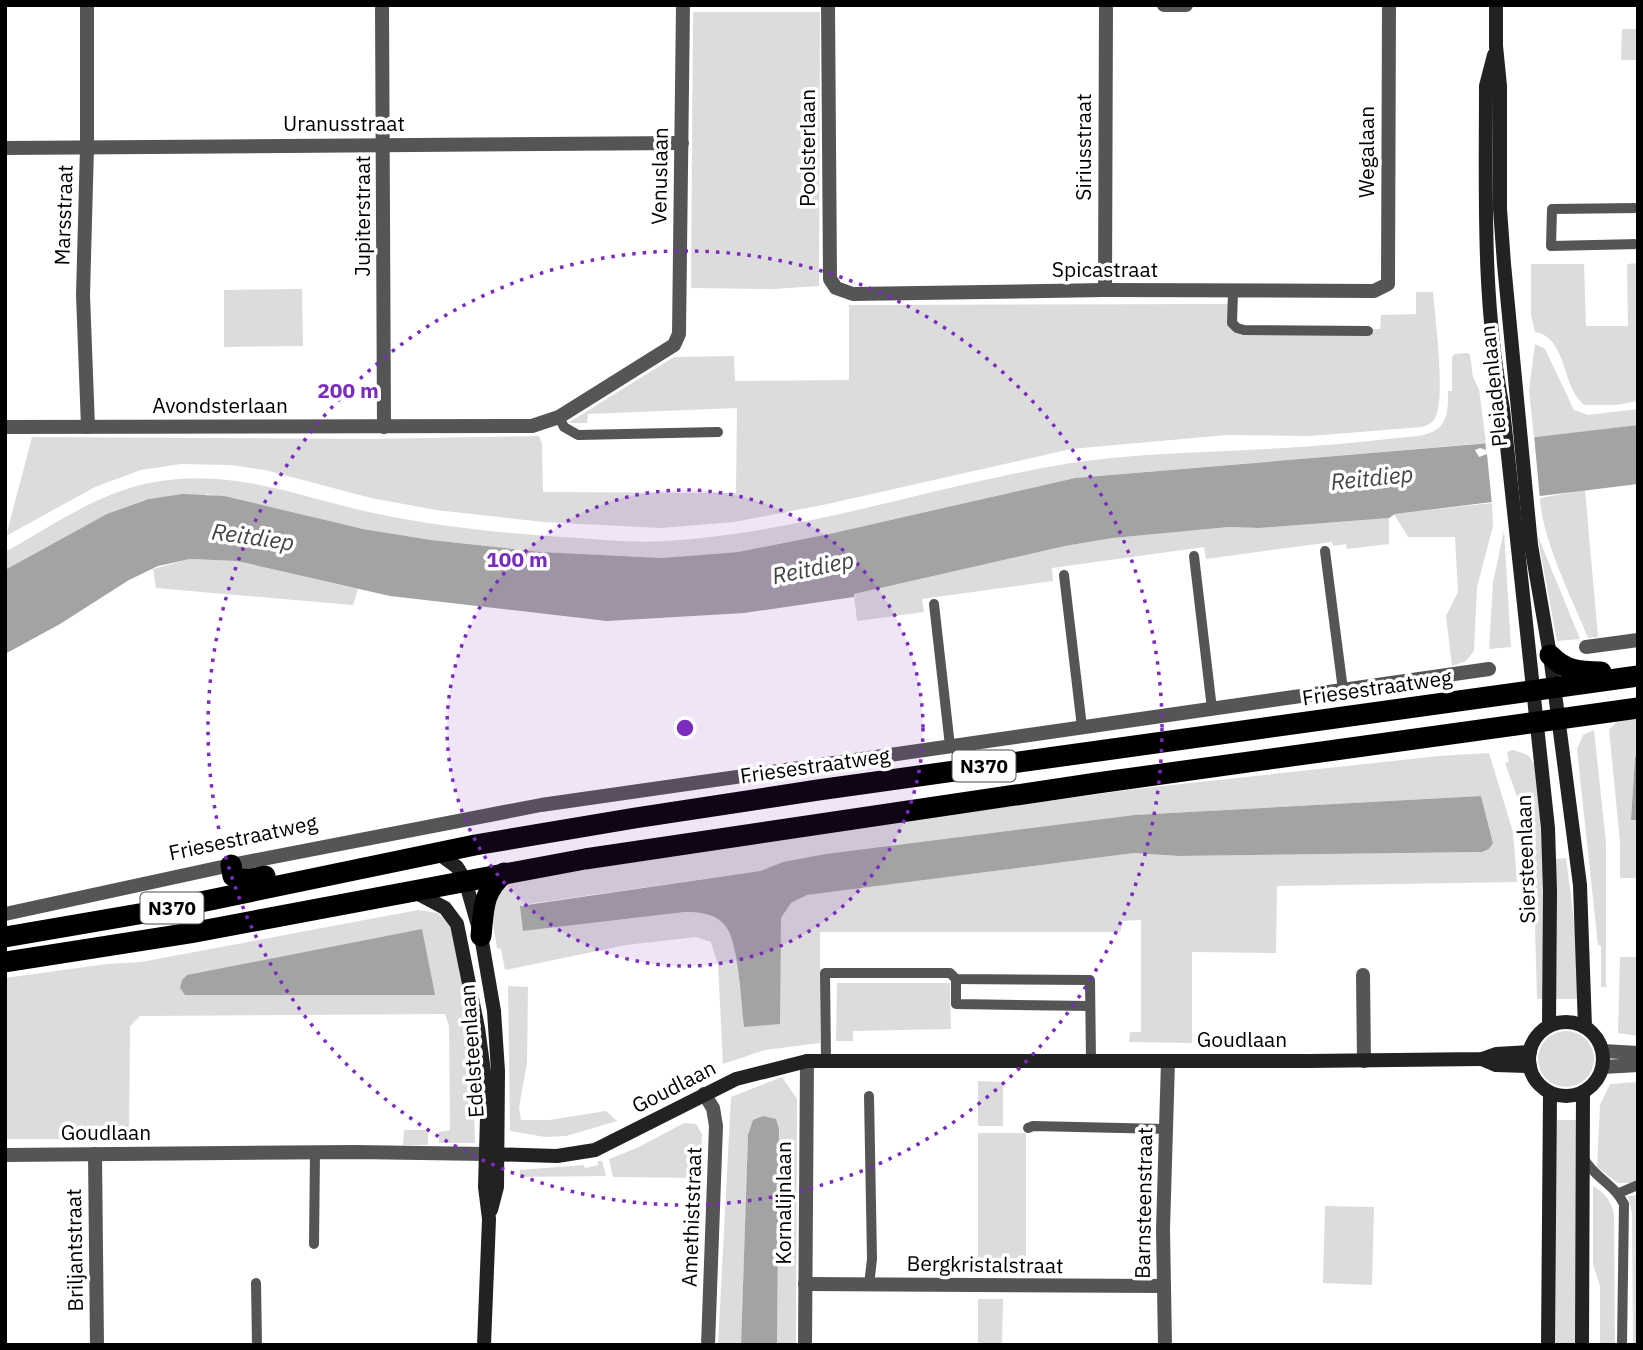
<svg xmlns="http://www.w3.org/2000/svg" width="1643" height="1350" font-family="'IBM Plex Sans',sans-serif">
	<style>
		.green { fill: #dcdcdc; fill-rule: evenodd }
		.water { fill: #a3a3a3 }
		.pier { fill: #fff }
		.lines { fill: none; stroke-linecap: round; stroke-linejoin: round }
		.lane { stroke: #555; stroke-width: 10 }
		.street { stroke: #555; stroke-width: 14 }
		.secondary { stroke: #222; stroke-width: 14 }
		.highway { stroke: #000; stroke-width: 21 }
		.ring { fill: none; stroke: #7b2cbf; stroke-width: 3.5; stroke-dasharray: 3.5 7 }
		.labels { text-anchor: middle; stroke-width: 7; stroke-linejoin: round; paint-order: stroke }
		.shield { fill: #fff; stroke: #4c4c4c; stroke-width: 2 }
		.shield-label { font-size: 19px; font-weight: bold; fill: #000 }
		.street-label { font-size: 21px; fill: #000; stroke: #fff }
		.water-label { font-size: 23px; font-style: italic; fill: #444; stroke: #fff }
		.centre { fill: #7b2cbf; stroke: #fff; stroke-width: 3.5 }
		.ring-label { font-size: 21px; text-anchor: middle; font-weight: bold; fill: #7b2cbf; stroke: #fff; stroke-width: 7; stroke-linejoin: round; paint-order: stroke }
	</style>
	<rect width="100%" height="100%" fill="#fff"/>
	<!-- green -->
	<g class="green">
		<polygon points="693,12 820,12 819,286 774,289 691,288"/>
		<polygon points="1622,29 1638,29 1638,60 1621,60"/>
		<path d="M1638 263V401L1616 405H1585C1561 389 1568 337 1535 332L1531 315V264H1584L1586 326H1628L1627 264Z"/>
		<polygon points="302,289 303,346 224,347 224,290"/>
		<path d="M1416 292H1433C1435 317 1446 399 1435 418 1432 424 1427 425 1422 427L1310 436 1227 435 1071 449 823 505 734 522 661 528 543 522 436 510 371 498 265 470 231 465 181 464 141 470 95 487 6 536 32 437 370 439 539 436 542 444 543 492 736 493 737 408 588 414 587 423H568L674 357 734 356 735 381 849 380V305L1232 304 1233 332 1380 329 1381 315 1416 314Z"/>
		<polygon points="1535,344 1545,349 1574,410 1588,415 1638,409 1638,425 1534,438 1529,390"/>
		<path d="M1468 353 1470 355 1473 377 1479 389 1486 443 1075 478 829 534 738 552 662 558 541 552 431 540 363 529 207 494 5 570V552C50 527 98 493 149 483 231 467 291 495 369 512 438 527 508 534 578 538 607 540 636 543 665 541 804 533 935 485 1071 463 1135 453 1202 453 1266 449 1317 447 1368 441 1418 436 1447 431 1448 417 1448 391H1452V357L1455 354Z"/>
		<path d="M1585 490 1598 637 1588 638C1572 598 1542 540 1540 498Z"/>
		<polygon points="1492,503 1493,526 1477,587 1474,651 1466,661 1452,666 1446,616 1458,592 1455,537 1408,537 1394,514"/>
		<polygon points="1389,518 1389,544 1347,549 1346,544 1333,546 1332,542 1206,559 1204,547 1052,568 1053,581 922,599 924,612 857,621 854,594 1065,546 1113,538 1229,527 1259,528"/>
		<polygon points="1504,531 1511,647 1489,649 1493,582"/>
		<polygon points="1537,534 1580,639 1557,641"/>
		<polygon points="190,559 237,561 358,589 353,605 156,588 153,569"/>
		<polygon points="1638,718 1638,756 1635,757 1631,819 1638,820 1638,878 1620,878 1620,842 1609,729 1617,722"/>
		<polygon points="1594,730 1606,843 1606,987 1601,987 1601,946 1598,945 1577,749 1583,735"/>
		<polygon points="1513,750 1528,755 1536,767 1544,870 1543,999 1537,999 1535,927 1526,829 1523,813 1505,763 1509,762 1507,752"/>
		<path d="M1489 753 1513 832 1517 882 1277 886 1276 953 1192 952V1043L1129 1042 1130 1032H1141V920L1121 921V931L1117 932H820V1043L765 1050 723 1064 718 965 711 942 696 937 626 945 505 970 501 949 497 948 490 906 507 882 839 830 1135 789 1439 756ZM1481 796 1493 842 1489 849 1482 852 1179 856 1134 853 807 895 791 903 781 918 779 978 745 1027C739 999 741 956 728 930 720 914 700 912 685 912L523 931 521 905 760 871 783 862 1135 815Z"/>
		<polygon points="1566,858 1577,944 1577,999 1555,999 1556,859"/>
		<polygon points="418,910 438,913 450,924 471,1014 475,1143 439,1143 439,1132 450,1130 449,1026 445,1014 140,1016 130,1026 129,1139 5,1139 5,978 107,964 141,962"/>
		<polygon points="1620,957 1638,957 1638,1036 1618,1033"/>
		<polygon points="837,983 950,983 951,1029 853,1031 853,1041 836,1041"/>
		<polygon points="508,986 528,987 527,1063 519,1107 521,1120 549,1120 606,1111 617,1121 566,1136 545,1137 510,1131"/>
		<circle cx="1566" cy="1059" r="28"/>
		<polygon points="782,1077 797,1099 796,1345 777,1345 779,1129 748,1135 741,1345 718,1345 731,1097"/>
		<polygon points="978,1081 1003,1082 1003,1126 978,1126"/>
		<polygon points="1638,1082 1638,1183 1618,1183 1597,1167 1600,1105 1610,1084"/>
		<polygon points="1555,1120 1576,1120 1577,1345 1555,1345"/>
		<polygon points="684,1123 696,1124 702,1134 700,1178 613,1177 609,1159 637,1148"/>
		<polygon points="404,1130 428,1130 428,1145 403,1145"/>
		<rect x="978" y="1133" width="48" height="139"/>
		<polygon points="598,1161 602,1161 606,1176 520,1177 520,1170 584,1165 585,1168 598,1165"/>
		<path d="M1593 1186C1605 1193 1611 1201 1614 1214L1615 1345H1600V1286L1593 1264Z"/>
		<polygon points="1638,1195 1638,1345 1633,1345 1632,1213 1628,1196"/>
		<polygon points="1325,1206 1374,1207 1372,1285 1323,1283"/>
		<polygon points="978,1299 1003,1299 1002,1345 978,1345"/>
	</g>
	<!-- water -->
	<g class="water">
		<polygon points="1638,425 1638,484 1395,514 1389,518 1259,528 1229,527 1113,538 1065,546 854,594 854,597 744,613 607,621 390,596 237,561 190,559 158,566 129,580 60,624 5,654 5,570 107,514 149,499 183,494 224,496 363,529 431,540 541,552 662,558 738,552 829,534 1075,478 1478,444"/>
		<polygon points="1638,756 1638,820 1631,820 1635,757"/>
		<path d="M1481 796 1493 843 1489 849 1482 852 1179 856 1134 853 807 895 791 903 781 918 780 1024 744 1027C741 1002 739 951 728 930 720 914 700 912 685 912L523 931 520 906 760 871 783 862 826 854 1135 815Z"/>
		<polygon points="422,929 435,995 185,995 180,988 182,980 187,975"/>
		<polygon points="763,1116 776,1119 779,1129 777,1345 741,1345 748,1135 753,1120"/>
	</g>
	<!-- pier -->
	<polygon class="pier" points="1534,434 1540,500 1492,505 1487,454 1479,457 1475,450 1480,448 1486,450 1485,440"/>
	<g class="lines">
		<!-- lane -->
		<g class="lane">
			<polyline points="1638,208 1552,209 1551,246 1638,244"/>
			<polyline points="1233,292 1232,323 1237,328 1244,330 1368,331"/>
			<polyline points="559,417 564,427 578,435 718,432"/>
			<polyline points="1325,551 1343,690"/>
			<polyline points="1194,556 1212,709"/>
			<polyline points="1064,575 1082,727"/>
			<polyline points="934,604 950,746"/>
			<polyline points="956,979 956,1004 1090,1006"/>
			<polyline points="826,1060 825,973 950,973 956,979 1090,980 1091,1060"/>
			<polyline points="1028,1128 1033,1126 1165,1129"/>
			<path d="M1584 1159C1595 1178 1614 1184 1624 1204L1622 1345"/>
			<polyline points="1619,1193 1638,1185"/>
			<polyline points="314,1244 315,1153"/>
			<polyline points="256,1283 257,1345"/>
			<polyline points="869,1285 872,1259 869,1096"/>
		</g>
		<!-- street -->
		<g class="street">
			<polyline points="87,5 87,147 83,295 88,427"/>
			<polyline points="382,5 384,427"/>
			<polyline points="828,5 830,279 836,288 853,294 1105,290 1374,291 1388,284 1389,5"/>
			<polyline points="1164,5 1186,5"/>
			<polyline points="5,148 682,143"/>
			<polyline points="1105,290 1106,5"/>
			<polyline points="5,427 532,426 559,417 674,345 679,334 683,5"/>
			<polyline points="1586,647 1638,640"/>
			<polyline points="5,914 231,865 541,805 1489,669"/>
			<polyline points="1363,975 1364,1061"/>
			<polyline points="1603,1051 1638,1053"/>
			<polyline points="1603,1067 1638,1065"/>
			<polyline points="704,1094 713,1108 716,1126 708,1345"/>
			<polyline points="95,1154 97,1345"/>
			<polyline points="5,1155 355,1152 486,1154"/>
			<polyline points="805,1284 1164,1286"/>
			<polyline points="805,1345 807,1061"/>
			<polyline points="1165,1345 1163,1229 1168,1061"/>
		</g>
		<!-- secondary -->
		<g class="secondary">
			<polyline points="1496,5 1496,46 1500,86 1500,209 1504,264 1531,545 1550,655 1580,885 1585,1027"/>
			<path d="M1494 55 1486 86C1486 196 1482 300 1503 409L1548 828 1550 891 1549 1025"/>
			<polyline points="438,853 457,867 465,880 481,936 494,1011 498,1071 497,1187 491,1210"/>
			<polyline points="413,891 445,908 457,924 478,1028 486,1086 487,1117 485,1187 489,1219 484,1345"/>
			<circle cx="1566" cy="1059" r="37"/>
			<polyline points="1482,1059 1496,1065 1530,1066"/>
			<polyline points="486,1154 557,1156 595,1150 736,1079 807,1061 1308,1061 1482,1059 1496,1054 1530,1052"/>
			<polyline points="1548,1345 1550,1093"/>
			<polyline points="1582,1345 1583,1092"/>
		</g>
		<!-- highway -->
		<g class="highway">
			<path d="M1550 655C1565 671 1580 672 1601 672"/>
			<path d="M231 865 233 876C242 883 254 878 265 876"/>
			<path d="M481 936C484 908 482 893 504 873"/>
			<polyline points="5,937 162,910 475,845 635,818 818,790 1638,676"/>
			<polyline points="5,962 190,933 585,859 1097,783 1638,708"/>
		</g>
	</g>
	<!-- distance rings -->
	<circle cx="685" cy="728" r="238" fill="#7b2cbf" fill-opacity=".12"/>
	<g class="ring">
		<circle cx="685" cy="728" r="238"/>
		<circle cx="685" cy="728" r="477"/>
	</g>
	<g class="labels">
		<!-- shield labels -->
		<g class="shield">
			<rect x="952.5" y="750.5" width="63" height="31" rx="5"/>
			<rect x="140.5" y="892.5" width="63" height="31" rx="5"/>
		</g>
		<g class="shield-label">
			<text x="984" y="773">N370</text>
			<text x="172" y="915">N370</text>
		</g>
		<!-- street labels -->
		<g class="street-label">
			<text x="344" y="131">Uranusstraat</text>
			<text transform="translate(1084 147) rotate(-90)" y="7">Siriusstraat</text>
			<text transform="translate(808 148) rotate(-90)" y="7">Poolsterlaan</text>
			<text transform="translate(1367 152) rotate(-90)" y="7">Wegalaan</text>
			<text transform="translate(660 176) rotate(-89)" y="7">Venuslaan</text>
			<text transform="translate(64 215) rotate(-88)" y="7">Marsstraat</text>
			<text transform="translate(363 216) rotate(-90)" y="7">Jupiterstraat</text>
			<text x="1105" y="277">Spicastraat</text>
			<text transform="translate(1494 386) rotate(-96)" y="7">Pleiadenlaan</text>
			<text x="220" y="413">Avondsterlaan</text>
			<text transform="translate(1377 688) rotate(-8)" y="7">Friesestraatweg</text>
			<text transform="translate(815 766) rotate(-8)" y="7">Friesestraatweg</text>
			<text transform="translate(243 838) rotate(-12)" y="7">Friesestraatweg</text>
			<text transform="translate(1526 859) rotate(-92)" y="7">Siersteenlaan</text>
			<text x="1242" y="1047">Goudlaan</text>
			<text transform="translate(472 1051) rotate(-94)" y="7">Edelsteenlaan</text>
			<text transform="translate(674 1087) rotate(-27)" y="7">Goudlaan</text>
			<text x="106" y="1140">Goudlaan</text>
			<text transform="translate(784 1203) rotate(-90)" y="7">Kornalijnlaan</text>
			<text transform="translate(1144 1203) rotate(-89)" y="7">Barnsteenstraat</text>
			<text transform="translate(692 1217) rotate(-88)" y="7">Amethiststraat</text>
			<text transform="translate(75 1250) rotate(-91)" y="7">Briljantstraat</text>
			<text transform="translate(985 1265) rotate(1)" y="7">Bergkristalstraat</text>
		</g>
		<!-- water labels -->
		<g class="water-label">
			<text transform="translate(1372 478) rotate(-6)" y="8">Reitdiep</text>
			<text transform="translate(253 537) rotate(8)" y="8">Reitdiep</text>
			<text transform="translate(813 568) rotate(-12)" y="8">Reitdiep</text>
		</g>
	</g>
	<circle cx="685" cy="728" r="10" class="centre"/>
	<g class="ring-label">
		<text x="348" y="398">200 m</text>
		<text x="517" y="567">100 m</text>
	</g>
	<!-- border -->
	<rect width="1643" height="1350" fill="none" stroke="#000000" stroke-width="14"/>
</svg>
